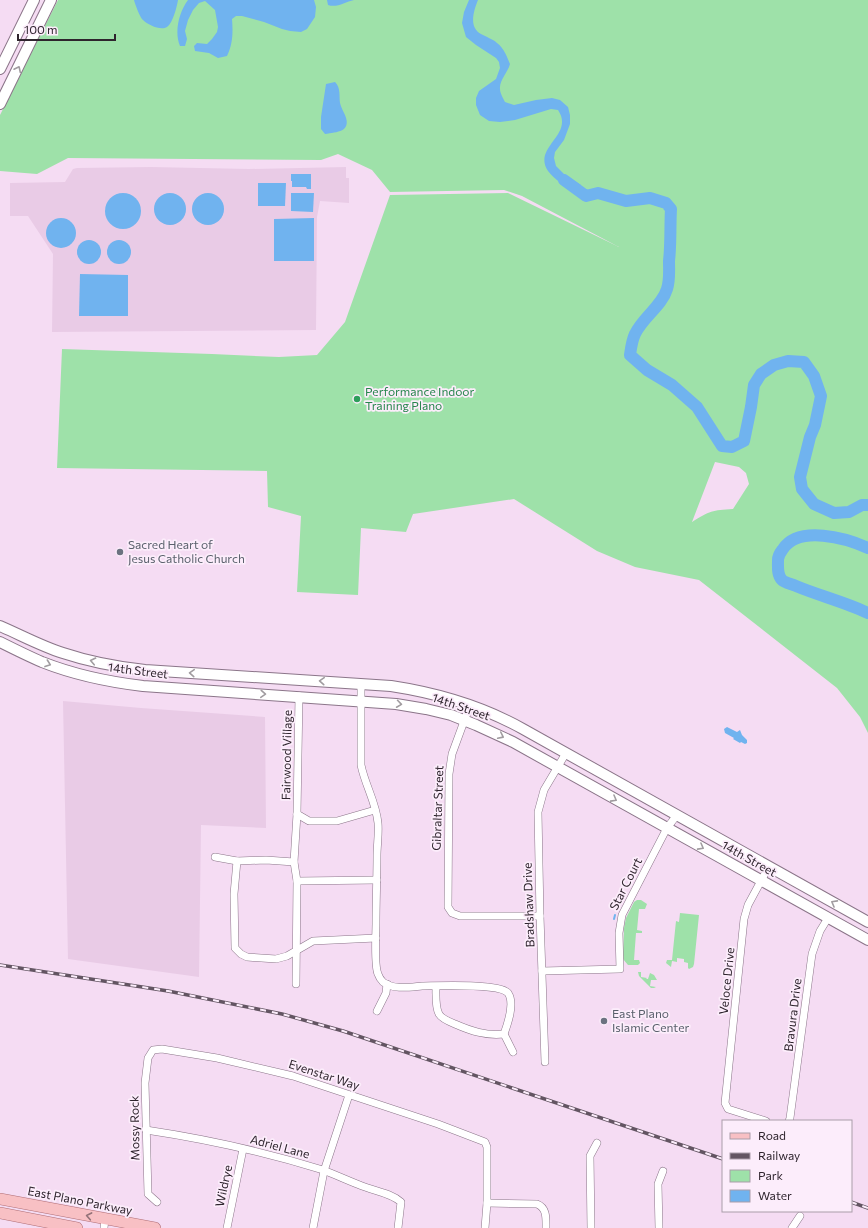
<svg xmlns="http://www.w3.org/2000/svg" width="868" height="1228" font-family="Commissioner,sans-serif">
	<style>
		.built { fill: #e9cbe6 }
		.green { fill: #9ee1a9; fill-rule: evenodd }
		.water { fill: #70b3ef }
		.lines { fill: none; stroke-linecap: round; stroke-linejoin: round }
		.stream { stroke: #70b3ef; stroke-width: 2 }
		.river { stroke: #70b3ef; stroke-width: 12 }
		.street-casing { stroke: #8b7589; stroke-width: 8 }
		.secondary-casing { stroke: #8b7589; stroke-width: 12 }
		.primary-casing { stroke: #af6e75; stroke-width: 12 }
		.street { stroke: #fff; stroke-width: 7 }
		.secondary { stroke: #fff; stroke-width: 10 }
		.primary { stroke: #f8c0c4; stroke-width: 11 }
		.rail-casing { stroke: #635562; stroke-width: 3.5 }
		.rail { stroke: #fcedfb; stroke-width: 2; stroke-dasharray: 6; stroke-linecap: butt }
		.oneway { stroke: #a19ca0 }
		.oneway2 { stroke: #937278 }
		.leisure-dot { fill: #2e9e5b; stroke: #fcedfb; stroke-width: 1.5 }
		.worship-dot { fill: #6b7280; stroke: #fcedfb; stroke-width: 1.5 }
		.labels { text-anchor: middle; stroke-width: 3.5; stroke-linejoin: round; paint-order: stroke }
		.leisure-label { font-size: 12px; fill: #27864d; stroke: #fcedfb; text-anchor: start }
		.worship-label { font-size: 12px; fill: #5b616d; stroke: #fcedfb; text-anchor: start }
		.street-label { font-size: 12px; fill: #2e242d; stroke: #fcedfb }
	</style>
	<rect width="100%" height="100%" fill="#f5dcf3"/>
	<!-- built -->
	<g class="built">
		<polygon points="151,167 249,169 346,167 346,178 349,178 349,203 320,201 317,217 316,330 52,332 53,254 28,216 10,216 10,183 65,182 73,169 77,168"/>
		<polygon points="63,701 141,708 265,717 266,828 201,825 199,977 68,959"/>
	</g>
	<!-- green -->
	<g class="green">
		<path d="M58 0H868V733L860 717 837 688 699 580 635 567 597 551 514 499 413 514 406 532 361 528 358 595 297 592 301 516 268 507 267 471 57 468 62 349 212 354 279 357 317 355 345 322 390 195 508 193 619 247 522 196 504 190 390 192 372 170 338 154 321 160 68 158 37 174 0 171V115ZM715 462 739 467 746 473 749 484 733 509C712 510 710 511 692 522Z"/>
		<polygon points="637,900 641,900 647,904 645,909 639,909 637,930 642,931 642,933 636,933 634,960 639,960 640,963 638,965 628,965 623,959 624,928 626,918 634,902"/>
		<polygon points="680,913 699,915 694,964 693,967 689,969 688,968 688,963 684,962 684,959 677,958 677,962 672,961 671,967 666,963 667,960 672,960 676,921 679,922"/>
		<polygon points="638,972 641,972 641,977 647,978 646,979 648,979 650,973 654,975 657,980 651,980 650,986 656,987 654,988 651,988 639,976"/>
	</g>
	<!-- water -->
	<g class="water">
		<path d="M134 0H178C177 6 173 23 167 27 161 31 148 25 143 20 140 18 135 4 134 0Z"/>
		<path d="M188 0H314L316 7 315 17 307 29 301 32 290 31 282 29 264 22 242 16H236L232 19C233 32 233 44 227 56L218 58 209 53 195 51 194 46 197 43 207 44 212 39 217 32 218 27 215 10 205 1 199 3 193 10 188 20 185 31 187 39 185 46H180C174 32 179 12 188 0Z"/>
		<path d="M327 0H354C345 2 337 8 328 5Z"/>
		<path d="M469 0H478C474 10 468 27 481 34 486 37 493 39 497 43 504 48 507 57 510 64 508 72 499 81 500 89 500 93 503 98 505 102L514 105 536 100 552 98 560 100 568 107 570 115V124L564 140 555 152 554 158 556 166 564 174 581 185 574 192C565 186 555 180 548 171 532 147 575 135 558 110L551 109 515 120 500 122 489 121 480 115 476 105V98L479 91 496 79 500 68 499 62 496 58 476 45 466 37 462 23 464 12Z"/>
		<path d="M335 82C341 88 339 96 340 103 341 107 343 111 345 115 352 132 337 132 325 134L321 129V117L326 84Z"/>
		<polygon points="291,174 311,174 311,189 307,189 306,187 292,187 292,181 291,181"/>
		<polygon points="258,183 286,183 285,206 258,206"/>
		<circle cx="170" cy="209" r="16"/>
		<circle cx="208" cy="209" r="16"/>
		<polygon points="291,193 314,193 313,212 291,211"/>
		<circle cx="123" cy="211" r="18"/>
		<circle cx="61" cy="233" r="15"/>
		<polygon points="314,218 314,261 274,261 274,219"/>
		<circle cx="119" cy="252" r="12"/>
		<circle cx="89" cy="252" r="12"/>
		<polygon points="80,274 128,275 128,316 79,316"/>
		<polygon points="727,727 737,732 740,730 742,735 747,740 747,743 745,744 741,742 740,743 733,739 734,738 725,733 724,729"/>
	</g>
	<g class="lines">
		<!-- stream -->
		<polyline class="stream" points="614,919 615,915"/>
		<!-- river -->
		<g class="river">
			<path d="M564 180 586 196 598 193 626 201 650 198 666 203 671 209C670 226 671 244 669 261 669 271 670 280 667 289 662 306 643 317 635 334 632 340 631 348 630 355L647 370 672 385 697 407 722 446 732 447 744 441 751 407 754 385 761 374 774 365 788 361 804 362 814 376 821 396 815 425 810 437 800 477 802 489 814 504 834 513 849 512 862 505H868"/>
			<path d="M868 548C846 538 799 525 783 549 780 553 778 555 778 560 778 567 777 575 782 580 785 583 792 584 796 586 820 596 845 602 868 613"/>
		</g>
		<defs>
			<g id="street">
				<path d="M361 684V765C365 785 376 802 378 823 379 834 377 845 377 856 377 878 376 901 376 923 376 934 374 965 378 974 379 977 381 980 383 982 393 990 410 987 422 986 436 986 500 983 508 993 515 1003 508 1023 504 1034 486 1036 471 1031 455 1024 450 1022 442 1019 439 1014 435 1007 436 994 436 986"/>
				<polyline points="470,705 452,754 449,774 448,907 452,913 460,916 540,916"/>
				<polyline points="297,814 309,821 337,821 375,810"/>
				<polyline points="215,857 237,861 266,860 294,862"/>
				<polyline points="237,861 234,894 235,948 241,954 247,957 276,959 287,956 313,941 376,938"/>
				<polyline points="297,881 377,880"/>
				<polyline points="542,971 620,969 619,933 622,915 667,828 677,815"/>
				<polyline points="296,984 297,881 294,862 297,814 299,696"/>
				<polyline points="377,1011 386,993 387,984"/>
				<polyline points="504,1034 513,1052"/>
				<polyline points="545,1062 540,916 538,812 544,790 566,753"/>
				<polyline points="766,1121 728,1109 725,1103 744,919 748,905 769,866"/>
				<polyline points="789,1121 790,1118 812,954 820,931 828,918"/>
				<path d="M146 1130C206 1139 265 1152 323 1170 336 1175 349 1181 362 1186 375 1191 391 1193 401 1202L398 1228"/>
				<polyline points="157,1202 148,1194 145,1083 148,1058 153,1050 162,1049 217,1058 293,1076 438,1124 485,1142 487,1147 487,1203 485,1228"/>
				<path d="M487 1203 537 1204C547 1208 546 1218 546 1228"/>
				<polyline points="104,1228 105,1219"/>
				<polyline points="227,1228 243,1149"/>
				<polyline points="313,1228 324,1171 349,1095"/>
				<polyline points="591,1228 590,1156 597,1143"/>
				<polyline points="659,1228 658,1184 663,1171"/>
				<polyline points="792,1228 800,1216"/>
			</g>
			<g id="secondary">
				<polyline points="0,69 34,0"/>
				<polyline points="0,104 51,0"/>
				<path d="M0 626C21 635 41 646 63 653 90 662 117 667 145 670L391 686C437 693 482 706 523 729L868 922"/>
				<path d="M0 642C14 649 28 656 42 662 75 675 109 682 143 686L396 704 426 709 451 715 476 725 513 742 868 940"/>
			</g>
			<g id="primary">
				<polyline points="0,1199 155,1228"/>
				<polyline points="0,1213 77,1228"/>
			</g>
		</defs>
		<!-- street casing -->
		<use href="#street" class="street-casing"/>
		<!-- secondary casing -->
		<use href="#secondary" class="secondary-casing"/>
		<!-- primary casing -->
		<use href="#primary" class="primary-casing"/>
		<!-- street -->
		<use href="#street" class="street"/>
		<!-- secondary -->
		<use href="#secondary" class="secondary"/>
		<!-- primary -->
		<use href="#primary" class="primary"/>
		<defs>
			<g id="rail">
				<polyline points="0,965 168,991 282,1014 343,1031 723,1159"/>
				<polyline points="851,1202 868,1208"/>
			</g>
		</defs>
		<!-- rail casing -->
		<use href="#rail" class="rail-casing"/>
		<!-- rail -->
		<use href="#rail" class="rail"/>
	</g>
	<!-- one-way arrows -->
	<defs><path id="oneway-chevron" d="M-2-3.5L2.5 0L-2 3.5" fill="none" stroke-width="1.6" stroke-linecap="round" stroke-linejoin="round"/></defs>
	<g class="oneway">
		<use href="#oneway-chevron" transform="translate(18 69) rotate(-64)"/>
		<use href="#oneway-chevron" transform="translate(93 661) rotate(-168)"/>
		<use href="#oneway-chevron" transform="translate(48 664) rotate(20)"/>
		<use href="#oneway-chevron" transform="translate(192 673) rotate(-176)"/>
		<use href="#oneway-chevron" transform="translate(322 681) rotate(-176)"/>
		<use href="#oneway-chevron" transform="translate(263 694) rotate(4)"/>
		<use href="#oneway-chevron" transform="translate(399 704) rotate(8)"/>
		<use href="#oneway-chevron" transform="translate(501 736) rotate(26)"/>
		<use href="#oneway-chevron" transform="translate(614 799) rotate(29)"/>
		<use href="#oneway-chevron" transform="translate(701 847) rotate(29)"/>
		<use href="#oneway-chevron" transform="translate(834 903) rotate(-151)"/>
	</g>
	<use class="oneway2" href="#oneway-chevron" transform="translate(89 1216) rotate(-169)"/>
	<!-- markers -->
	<circle class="leisure-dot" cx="357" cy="399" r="4"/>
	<g class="worship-dot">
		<circle cx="120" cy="552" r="4"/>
		<circle cx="604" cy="1021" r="4"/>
	</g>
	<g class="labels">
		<!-- leisure labels -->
		<g class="leisure-label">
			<text x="365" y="396">Performance Indoor<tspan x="365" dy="14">Training Plano</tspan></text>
		</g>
		<!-- worship labels -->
		<g class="worship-label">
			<text x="128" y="549">Sacred Heart of<tspan x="128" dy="14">Jesus Catholic Church</tspan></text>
			<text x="612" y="1018">East Plano<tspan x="612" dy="14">Islamic Center</tspan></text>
		</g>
		<!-- street labels -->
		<g class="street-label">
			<text transform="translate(138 671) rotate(7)" y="4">14th Street</text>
			<text transform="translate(461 707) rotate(19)" y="4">14th Street</text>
			<text transform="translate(287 755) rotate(-89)" y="4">Fairwood Village</text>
			<text transform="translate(438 808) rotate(-88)" y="4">Gibraltar Street</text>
			<text transform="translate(749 859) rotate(29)" y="4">14th Street</text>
			<text transform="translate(626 884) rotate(-63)" y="4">Star Court</text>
			<text transform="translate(529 905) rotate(-92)" y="4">Bradshaw Drive</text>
			<text transform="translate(727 981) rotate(-84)" y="4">Veloce Drive</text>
			<text transform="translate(793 1015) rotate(-83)" y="4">Bravura Drive</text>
			<text transform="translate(324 1075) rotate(18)" y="4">Evenstar Way</text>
			<text transform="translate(135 1128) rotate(-91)" y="4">Mossy Rock</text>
			<text transform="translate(280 1147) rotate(15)" y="4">Adriel Lane</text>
			<text transform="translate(224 1186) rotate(-78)" y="4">Wildrye</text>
			<text transform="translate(80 1201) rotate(11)" y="4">East Plano Parkway</text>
		</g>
	</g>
	<!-- legend -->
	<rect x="722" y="1120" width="130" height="92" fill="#fcedfb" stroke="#aa9da9"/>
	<rect x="730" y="1133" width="20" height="6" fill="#f8c0c4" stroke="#aa9da9"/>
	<text x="758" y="1140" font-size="12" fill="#2e242d">Road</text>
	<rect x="730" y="1153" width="20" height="6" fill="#635562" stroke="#aa9da9"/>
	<text x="758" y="1160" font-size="12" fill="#2e242d">Railway</text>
	<rect x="730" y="1170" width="20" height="12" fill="#9ee1a9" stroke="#aa9da9"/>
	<text x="758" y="1180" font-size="12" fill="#2e242d">Park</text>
	<rect x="730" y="1190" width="20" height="12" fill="#70b3ef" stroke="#aa9da9"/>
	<text x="758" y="1200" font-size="12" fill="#2e242d">Water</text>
	<!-- scale -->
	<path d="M18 34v6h97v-6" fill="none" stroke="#2e242d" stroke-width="2"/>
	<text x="24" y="34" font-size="12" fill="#2e242d" stroke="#fcedfb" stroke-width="3" paint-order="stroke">100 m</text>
</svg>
